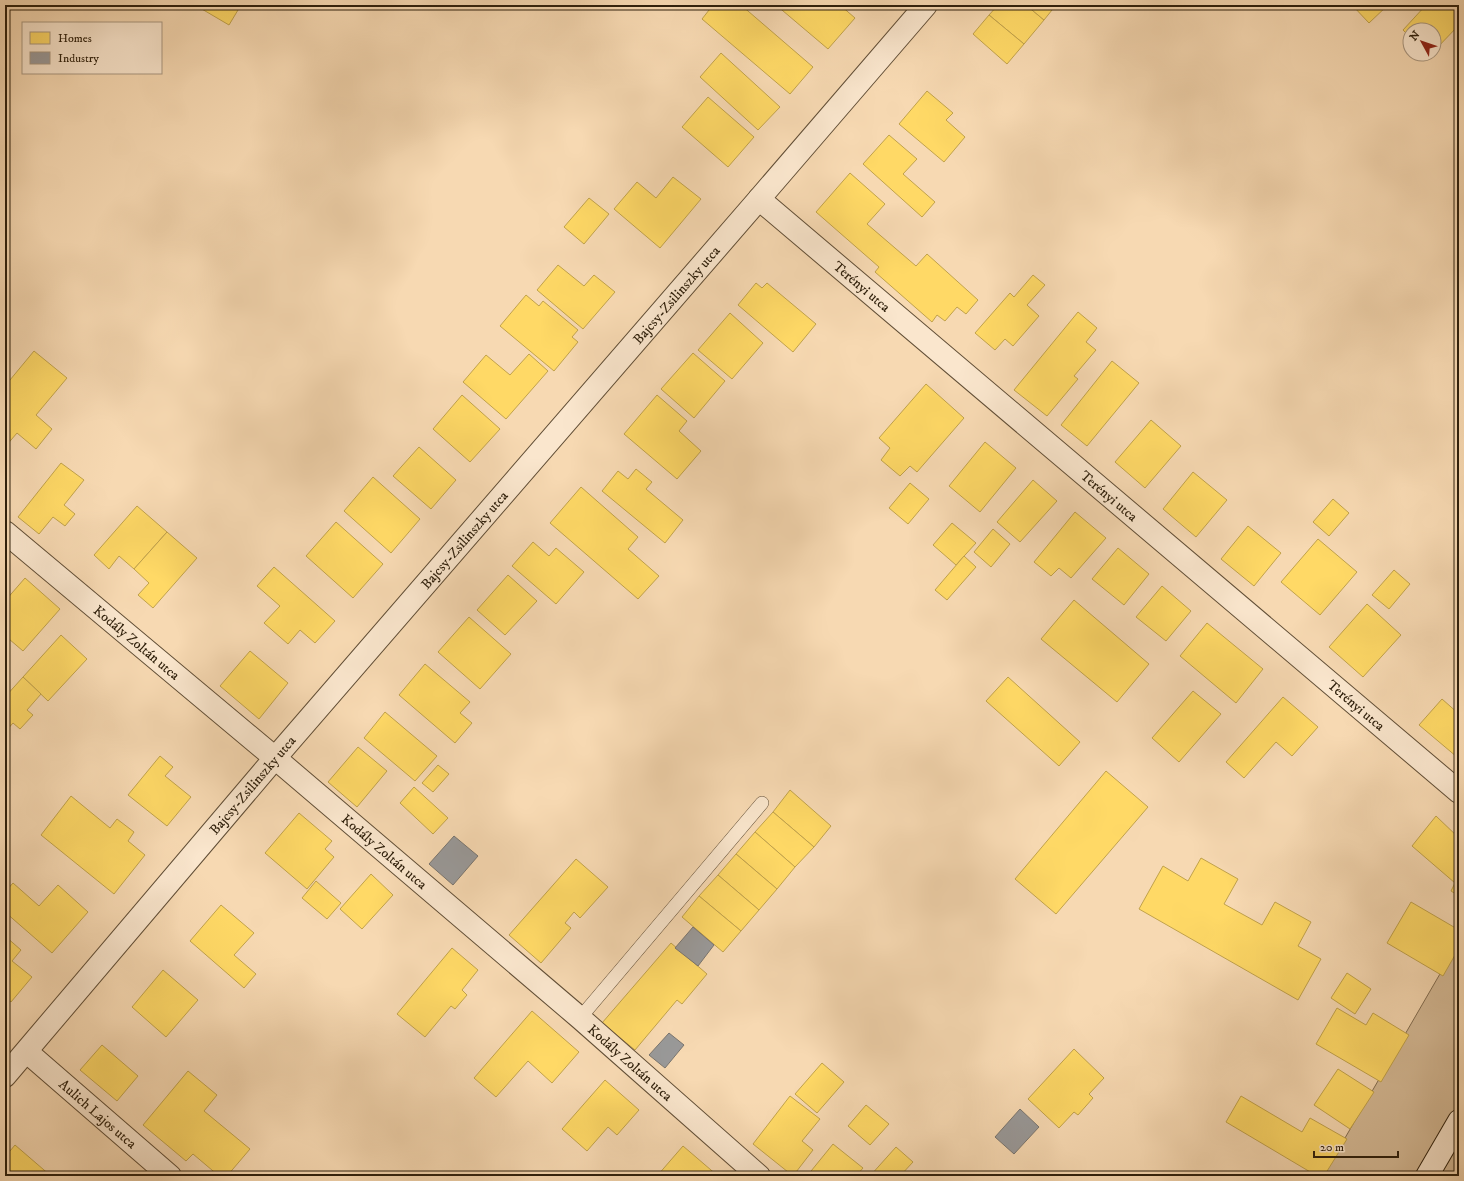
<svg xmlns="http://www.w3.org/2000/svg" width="1464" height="1181" font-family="'IM FELL DW Pica',serif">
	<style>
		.green { fill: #d5ba96; stroke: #826d51 }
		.homes { fill: #ffd966; stroke: #c1a24b }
		.industry { fill: #999; stroke: #79756f }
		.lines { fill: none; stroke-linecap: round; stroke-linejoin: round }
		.lane-casing { stroke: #614e36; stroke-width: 14 }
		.street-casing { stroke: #614e36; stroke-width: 24 }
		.secondary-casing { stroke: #2f200c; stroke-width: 24 }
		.lane { stroke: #fae6cd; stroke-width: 13 }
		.street { stroke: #fae6cd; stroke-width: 22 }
		.secondary { stroke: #fae6cd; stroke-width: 22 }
		.labels { text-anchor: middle; stroke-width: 4; stroke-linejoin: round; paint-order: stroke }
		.street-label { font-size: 14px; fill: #2f200c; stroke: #fae6cd }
	</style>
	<rect width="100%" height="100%" fill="#f7d9b2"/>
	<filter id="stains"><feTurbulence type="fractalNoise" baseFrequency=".005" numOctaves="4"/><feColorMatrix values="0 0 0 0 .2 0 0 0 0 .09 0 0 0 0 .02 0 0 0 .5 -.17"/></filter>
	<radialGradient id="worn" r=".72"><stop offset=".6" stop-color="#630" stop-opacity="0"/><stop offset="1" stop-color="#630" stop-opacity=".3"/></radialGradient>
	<!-- green -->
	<polygon class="green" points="1459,941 1459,1176 1323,1176"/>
	<!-- homes -->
	<g class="homes">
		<polygon points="195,5 241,5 229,25"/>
		<polygon points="713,5 741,5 813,67 790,94 702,19"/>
		<polygon points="776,5 840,5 855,18 828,49"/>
		<polygon points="998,5 1026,5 1044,20 1024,44 989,15"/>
		<polygon points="1026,5 1056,5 1044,20"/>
		<polygon points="1352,5 1388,5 1369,23"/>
		<polygon points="1426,5 1459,5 1459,25 1434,51 1434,30 1410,30 1410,37 1403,30"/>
		<polygon points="989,15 1024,44 1007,64 973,34"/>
		<polygon points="721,53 780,107 758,130 700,77"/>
		<polygon points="927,91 953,113 946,120 965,137 944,162 899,124"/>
		<polygon points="708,97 754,137 728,167 682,127"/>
		<polygon points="889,135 917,159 903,174 935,202 922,217 863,164"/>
		<polygon points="850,173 885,204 867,224 916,266 927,254 978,300 966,314 957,307 945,321 937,315 932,322 875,272 879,267 816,212"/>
		<polygon points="673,177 701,199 660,248 614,209 637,182 656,198"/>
		<polygon points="589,198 609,214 584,244 564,227"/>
		<polygon points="558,265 584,286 594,275 615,292 583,329 537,290"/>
		<polygon points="1033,275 1045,285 1027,305 1039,316 1013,346 1005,339 995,350 975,333 1010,293 1014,297"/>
		<polygon points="756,283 762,288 767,283 816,324 793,352 738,305"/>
		<polygon points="526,295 539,306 543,301 578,330 572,337 578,342 554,371 500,326"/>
		<polygon points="1078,312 1097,328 1086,342 1096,350 1074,376 1078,379 1047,416 1014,390"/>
		<polygon points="730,313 763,343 732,379 698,350"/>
		<polygon points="34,351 67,378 36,415 52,429 36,449 17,433 5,447 5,386"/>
		<polygon points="693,353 725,381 694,418 661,389"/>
		<polygon points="529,354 548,371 506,419 463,382 486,355 510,375"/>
		<polygon points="1112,361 1139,383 1087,446 1061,425"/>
		<polygon points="926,384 964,418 917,472 910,466 900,476 881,460 890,448 879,438"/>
		<polygon points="462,395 500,429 470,462 433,429"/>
		<polygon points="657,395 687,421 679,431 701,451 677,479 624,434"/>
		<polygon points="1151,420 1181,446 1145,488 1115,462"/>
		<polygon points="985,442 1016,468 980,512 949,486"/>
		<polygon points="419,447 456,480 431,509 393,476"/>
		<polygon points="61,463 84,480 64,505 75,514 65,526 53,517 39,534 18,517"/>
		<polygon points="636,469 652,482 646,489 683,520 665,543 602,491 618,471 628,479"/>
		<polygon points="1193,472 1227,500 1196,537 1163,509"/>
		<polygon points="373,477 420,519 391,553 344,511"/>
		<polygon points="1033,480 1057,501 1020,542 997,522"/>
		<polygon points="910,483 929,499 908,524 889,508"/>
		<polygon points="581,487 638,537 628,549 659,576 638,599 550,523"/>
		<polygon points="1333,499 1349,513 1329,536 1313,522"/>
		<polygon points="137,506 167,532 134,569 119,556 109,569 94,555"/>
		<polygon points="1075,512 1106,538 1071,578 1059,568 1051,576 1034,562"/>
		<polygon points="336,522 383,564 353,598 306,556"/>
		<polygon points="952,523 976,543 956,565 933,545"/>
		<polygon points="1248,526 1281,553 1254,586 1221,559"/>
		<polygon points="993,529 1010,544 991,567 974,552"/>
		<polygon points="167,532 197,558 153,608 138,595 149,583 134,569"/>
		<polygon points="1318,539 1357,572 1320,615 1281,582"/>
		<polygon points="533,542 549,556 556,548 584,572 556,604 512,566"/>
		<polygon points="1118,548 1149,574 1124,605 1092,579"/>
		<polygon points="964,556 976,567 947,600 935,590"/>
		<polygon points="274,567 335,621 315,643 300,630 288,644 264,623 280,606 257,586"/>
		<polygon points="1394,570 1410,584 1389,609 1372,595"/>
		<polygon points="508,575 537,601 505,635 477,610"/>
		<polygon points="25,578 60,609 23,651 9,639 5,643 5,601"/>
		<polygon points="1162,586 1191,611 1166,641 1136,617"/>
		<polygon points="1074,600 1149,664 1117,702 1041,639"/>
		<polygon points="1367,604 1401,635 1363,677 1329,647"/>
		<polygon points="469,617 511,654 480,689 438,652"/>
		<polygon points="1207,623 1263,669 1236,703 1180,656"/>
		<polygon points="61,635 87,659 48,701 23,677"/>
		<polygon points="250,651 288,683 259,719 220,686"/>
		<polygon points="425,664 470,702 460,713 472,723 455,743 399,695"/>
		<polygon points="23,677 41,694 27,710 33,715 20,729 13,723 5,732 5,697"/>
		<polygon points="1008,677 1080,742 1059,766 986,701"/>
		<polygon points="1193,691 1221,714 1179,762 1152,738"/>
		<polygon points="1283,697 1318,727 1292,756 1276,742 1244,778 1226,762"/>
		<polygon points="1442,699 1459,714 1459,754 1457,757 1419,725"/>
		<polygon points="385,712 437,756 415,781 364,738"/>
		<polygon points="358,747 387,771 357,807 328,782"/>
		<polygon points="160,756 173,767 165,776 191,797 167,826 128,795"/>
		<polygon points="438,765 449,774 433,792 422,783"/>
		<polygon points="1106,771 1148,807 1056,914 1015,879"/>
		<polygon points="414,787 448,818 433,834 400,803"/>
		<polygon points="790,790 831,826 814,847 773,812"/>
		<polygon points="71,796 110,828 117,819 134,832 128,841 145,855 114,894 41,835"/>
		<polygon points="773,812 814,847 795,867 755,832"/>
		<polygon points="299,813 332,841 325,849 334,857 307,889 265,853"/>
		<polygon points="1436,816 1459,838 1459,896 1451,891 1455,883 1412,846"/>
		<polygon points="755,832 795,867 777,889 736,854"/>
		<polygon points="736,854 777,889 759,910 718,875"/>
		<polygon points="1201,858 1238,879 1224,904 1262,925 1275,902 1311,922 1298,946 1321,959 1298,1000 1139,909 1163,866 1188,881"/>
		<polygon points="576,859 608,887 580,918 574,912 565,923 571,928 541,963 509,935"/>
		<polygon points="371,874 393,895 362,929 340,909"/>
		<polygon points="718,875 759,910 741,931 699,896"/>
		<polygon points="316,881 341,903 327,919 302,898"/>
		<polygon points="13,883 39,906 58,885 88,912 52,953 5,912 5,892"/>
		<polygon points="699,896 741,931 723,952 682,917"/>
		<polygon points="1411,902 1459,930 1459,948 1443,976 1387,943"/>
		<polygon points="221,905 254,933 234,955 256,974 244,988 190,941"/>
		<polygon points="5,936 21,950 12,961 32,977 11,1002 5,997"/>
		<polygon points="671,943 707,974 682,1004 677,1000 635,1050 602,1023"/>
		<polygon points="452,948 478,970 462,990 467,995 455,1009 451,1006 425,1037 397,1014"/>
		<polygon points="163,970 198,1000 166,1037 132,1007"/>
		<polygon points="1347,973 1371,989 1355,1014 1331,998"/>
		<polygon points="1337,1008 1366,1025 1373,1013 1409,1035 1381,1082 1316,1044"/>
		<polygon points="532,1011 579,1052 552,1083 528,1061 496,1097 474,1078"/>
		<polygon points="102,1045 138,1076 117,1101 80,1070"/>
		<polygon points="1074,1049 1104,1078 1089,1094 1093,1098 1078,1115 1074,1112 1059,1128 1028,1099"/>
		<polygon points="822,1063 844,1082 817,1113 795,1094"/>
		<polygon points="1338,1069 1374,1092 1350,1129 1314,1105"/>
		<polygon points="188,1071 217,1095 204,1111 250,1149 227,1176 219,1176 193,1154 186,1161 143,1125"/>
		<polygon points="605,1080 639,1110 617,1135 608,1127 587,1151 562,1129"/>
		<polygon points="790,1096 820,1119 802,1141 813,1150 793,1176 753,1144"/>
		<polygon points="1241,1096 1302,1132 1310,1118 1347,1139 1324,1176 1317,1176 1226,1122"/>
		<polygon points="866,1105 889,1124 870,1145 848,1126"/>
		<polygon points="833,1144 863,1168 856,1176 807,1176"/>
		<polygon points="15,1145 51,1176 5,1176 5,1157"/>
		<polygon points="683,1146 718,1176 657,1176"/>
		<polygon points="896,1147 913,1162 900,1176 870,1176"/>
	</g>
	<!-- industry -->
	<g class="industry">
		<polygon points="454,836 478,856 453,885 429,864"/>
		<polygon points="693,927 714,945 698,966 675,948"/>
		<polygon points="669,1033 684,1045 665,1068 649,1055"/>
		<polygon points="1020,1109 1039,1127 1014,1154 995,1137"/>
	</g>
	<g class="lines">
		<defs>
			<polyline id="lane" points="580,1018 762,803"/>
			<g id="street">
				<path id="s1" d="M759 199 1459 792"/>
				<path id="s2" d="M5 532 275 758 580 1018 759 1176"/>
				<path id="s3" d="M27 1052 170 1176"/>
				<path id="s4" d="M5 1076 275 758 759 199 926 5"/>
			</g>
			<polyline id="secondary" points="1427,1176 1459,1121"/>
		</defs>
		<!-- lane casing -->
		<use href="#lane" class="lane-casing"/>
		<!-- street casing -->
		<use href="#street" class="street-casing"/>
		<!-- secondary casing -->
		<use href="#secondary" class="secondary-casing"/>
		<!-- lane -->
		<use href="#lane" class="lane"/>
		<!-- street -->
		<use href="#street" class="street"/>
		<!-- secondary -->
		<use href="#secondary" class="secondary"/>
	</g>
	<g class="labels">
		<!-- street labels -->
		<g class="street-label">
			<text dy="5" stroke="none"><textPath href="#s1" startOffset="135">Terényi utca</textPath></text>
			<text dy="5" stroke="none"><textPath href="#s4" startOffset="1030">Bajcsy-Zsilinszky utca</textPath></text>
			<text dy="5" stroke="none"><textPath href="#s1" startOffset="459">Terényi utca</textPath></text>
			<text dy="5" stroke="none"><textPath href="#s4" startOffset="706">Bajcsy-Zsilinszky utca</textPath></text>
			<text dy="5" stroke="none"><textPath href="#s2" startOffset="172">Kodály Zoltán utca</textPath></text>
			<text dy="5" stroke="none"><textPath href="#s1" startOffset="783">Terényi utca</textPath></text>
			<text dy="5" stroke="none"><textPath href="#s4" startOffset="382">Bajcsy-Zsilinszky utca</textPath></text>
			<text dy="5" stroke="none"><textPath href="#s2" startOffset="496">Kodály Zoltán utca</textPath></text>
			<text dy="5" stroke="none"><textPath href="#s2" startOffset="820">Kodály Zoltán utca</textPath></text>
			<text dy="5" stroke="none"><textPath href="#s3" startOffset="94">Aulich Lajos utca</textPath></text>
		</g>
	</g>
	<!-- margin -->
	<rect width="1464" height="1181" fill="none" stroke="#f7d9b2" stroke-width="20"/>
	<rect x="6" y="6" width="1452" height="1169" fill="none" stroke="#2f200c" stroke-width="2"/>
	<rect x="10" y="10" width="1444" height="1161" fill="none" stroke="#2f200c"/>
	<!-- legend -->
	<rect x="22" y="22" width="140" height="52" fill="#fae6cd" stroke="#a99780"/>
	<rect x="30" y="32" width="20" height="12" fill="#ffd966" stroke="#a99780"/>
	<text x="58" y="42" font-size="12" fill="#2f200c">Homes</text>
	<rect x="30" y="52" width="20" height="12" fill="#999999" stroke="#a99780"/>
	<text x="58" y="62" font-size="12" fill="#2f200c">Industry</text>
	<!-- north arrow -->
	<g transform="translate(1422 42) rotate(310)"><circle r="19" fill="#fae6cd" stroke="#a99780"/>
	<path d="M0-3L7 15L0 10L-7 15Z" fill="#8f2418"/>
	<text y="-6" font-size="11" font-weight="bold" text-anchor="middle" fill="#2f200c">N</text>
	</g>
	<!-- scale -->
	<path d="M1314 1151v6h84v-6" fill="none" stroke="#2f200c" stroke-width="2"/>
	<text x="1320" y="1151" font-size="12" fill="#2f200c" stroke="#fae6cd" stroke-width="3" paint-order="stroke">20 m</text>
	<rect width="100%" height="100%" filter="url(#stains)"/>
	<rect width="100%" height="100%" fill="url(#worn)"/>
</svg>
